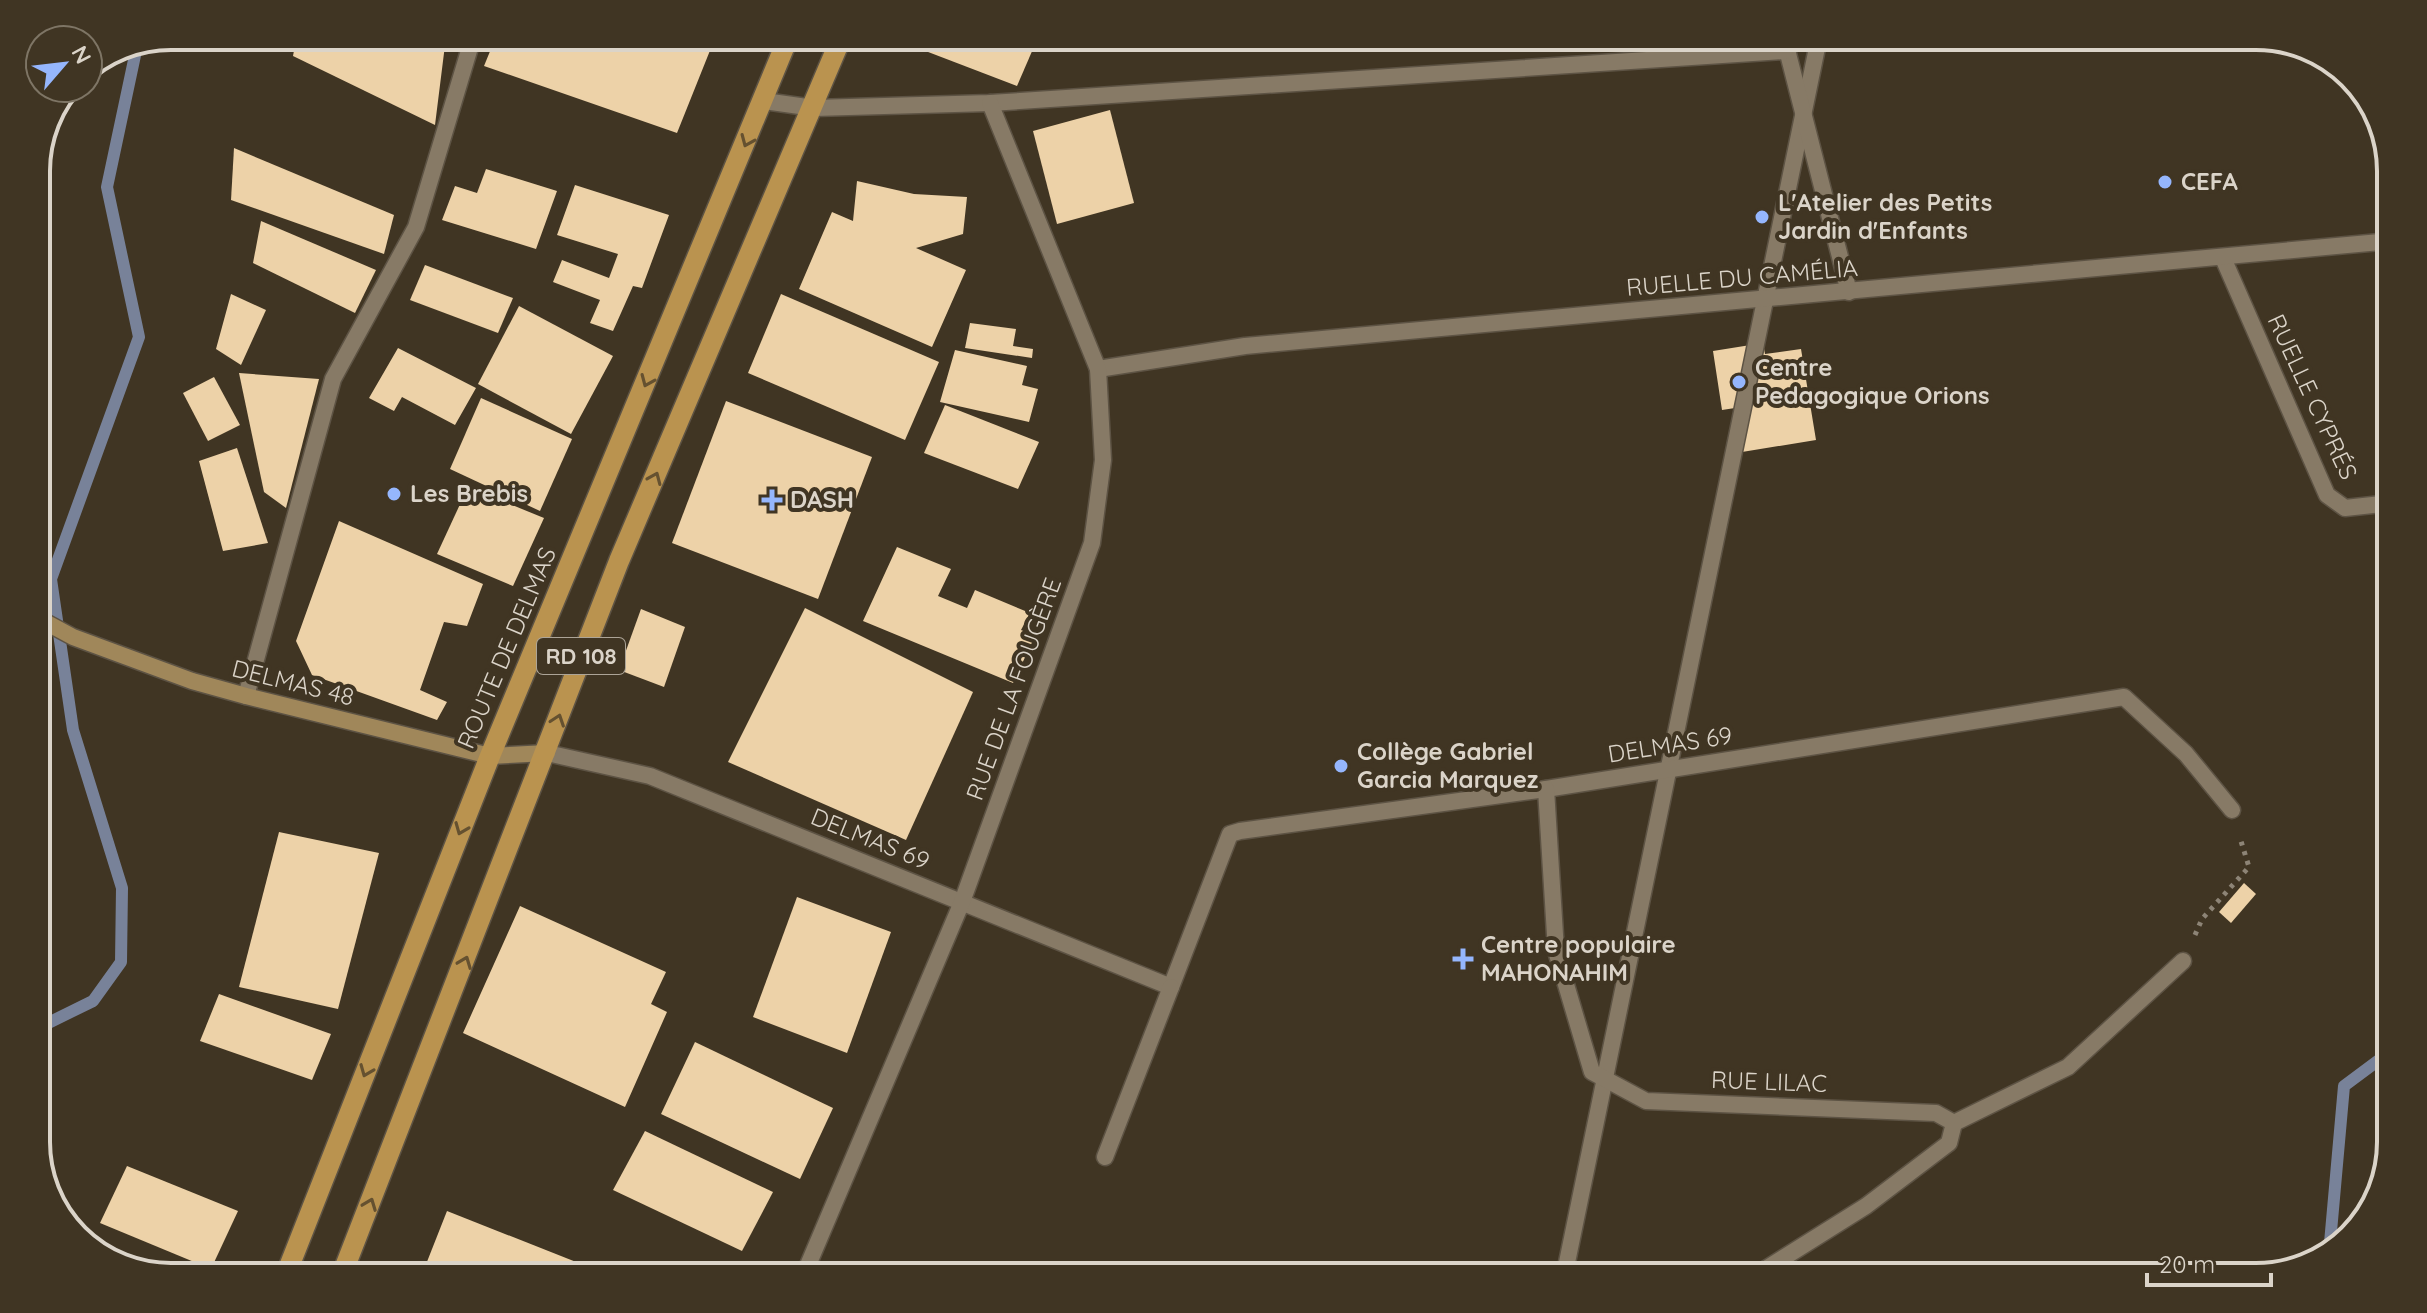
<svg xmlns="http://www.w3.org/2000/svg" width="2427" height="1313" font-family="Quicksand,sans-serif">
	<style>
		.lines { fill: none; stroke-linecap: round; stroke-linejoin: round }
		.stream { stroke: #788299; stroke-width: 12 }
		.building { fill: #edd2a8 }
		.lane-casing { stroke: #5d5344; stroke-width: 19 }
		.street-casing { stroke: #5d5344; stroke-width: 19 }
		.secondary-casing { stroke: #5d5344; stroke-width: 19 }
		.primary-casing { stroke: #5d5344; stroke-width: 23 }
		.path { stroke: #8d8476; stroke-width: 5; stroke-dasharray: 4 6; stroke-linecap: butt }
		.lane { stroke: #877a66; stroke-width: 16 }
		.street { stroke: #877a66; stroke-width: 16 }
		.secondary { stroke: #a0875a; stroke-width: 16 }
		.primary { stroke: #ba934f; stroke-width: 20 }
		.oneway { stroke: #655130 }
		.poi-dot { fill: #95b6fd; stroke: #403523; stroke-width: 3 }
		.labels { text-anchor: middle; stroke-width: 8; stroke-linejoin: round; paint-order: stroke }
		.shield { fill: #403523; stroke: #aca497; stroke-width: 2 }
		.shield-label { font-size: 22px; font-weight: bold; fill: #dbd4c9 }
		.poi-label { font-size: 24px; font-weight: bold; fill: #dbd4c9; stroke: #403523; text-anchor: start }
		.street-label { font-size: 24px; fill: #dbd4c9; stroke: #403523 }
		.rim { fill: none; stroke: #dbd4c9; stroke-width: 4 }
	</style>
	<rect width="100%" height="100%" fill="#403523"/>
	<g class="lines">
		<!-- stream -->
		<g class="stream">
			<polyline points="36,1029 93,1001 121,962 122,888 73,730 51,579 139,337 107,187 137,46"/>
			<polyline points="2329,1254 2344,1086 2391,1051"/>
		</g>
	</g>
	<!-- building -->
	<g class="building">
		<polygon points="902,42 1036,42 1017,86"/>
		<polygon points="713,43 677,133 484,66 493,44"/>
		<polygon points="295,45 445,45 435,125 293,56"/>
		<polygon points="1110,110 1134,203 1057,224 1033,131"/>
		<polygon points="234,148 394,215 384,254 231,200"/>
		<polygon points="486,169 557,191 536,249 442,220 455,186 477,193"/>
		<polygon points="857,181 914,194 967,197 963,234 916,248 966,270 932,347 799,289 832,212 853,221"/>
		<polygon points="575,185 669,215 642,288 633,286 613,331 590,323 600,300 553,282 562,260 609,278 618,254 557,235"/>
		<polygon points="261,221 376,270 355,313 253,263"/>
		<polygon points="425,265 513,298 498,333 410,300"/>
		<polygon points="231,294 266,310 241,365 216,349"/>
		<polygon points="781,294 939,362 905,440 748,373"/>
		<polygon points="519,306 613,356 571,434 478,384"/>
		<polygon points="970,323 1016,329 1013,346 1033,349 1032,358 965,348"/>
		<polygon points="1763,343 1765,354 1801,349 1816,440 1742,452 1735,408 1722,410 1713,351"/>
		<polygon points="398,348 476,388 455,425 402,397 394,411 369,398"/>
		<polygon points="955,350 1027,366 1022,385 1038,389 1029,422 940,402"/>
		<polygon points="239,373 319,379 286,508 264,492"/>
		<polygon points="214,377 240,425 208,441 183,393"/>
		<polygon points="481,398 572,439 540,511 450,469"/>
		<polygon points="726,401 872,457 818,599 672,543"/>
		<polygon points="945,405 1039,442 1018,489 924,453"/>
		<polygon points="237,448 268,543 223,551 199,461"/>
		<polygon points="468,487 544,518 513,586 437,554"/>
		<polygon points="339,521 483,584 467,626 444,622 420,690 447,702 437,720 312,675 296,641"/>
		<polygon points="897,547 951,569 938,596 967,608 975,590 1030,613 1021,630 1035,636 1013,683 863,621"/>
		<polygon points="805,608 973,692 906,840 728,762"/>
		<polygon points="641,609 685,627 664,687 619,670"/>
		<polygon points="279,832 379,853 338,1009 239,987"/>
		<polygon points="2244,883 2256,894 2231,923 2219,912"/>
		<polygon points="797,897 891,932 847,1053 753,1017"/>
		<polygon points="520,906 666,972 651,1004 667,1012 625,1107 463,1033"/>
		<polygon points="219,994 331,1034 312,1080 200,1041"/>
		<polygon points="695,1042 833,1108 800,1179 661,1114"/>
		<polygon points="645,1131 773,1192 742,1251 613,1190"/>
		<polygon points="127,1166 238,1211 211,1269 100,1223"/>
		<polygon points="447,1211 614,1277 421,1277"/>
	</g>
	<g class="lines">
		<defs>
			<g id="lane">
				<polyline points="1954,1123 2068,1067 2183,961"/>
				<polyline points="1564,1277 1819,38"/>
			</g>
			<g id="street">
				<polyline points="1784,38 1849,292"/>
				<polyline points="764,101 814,108 990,103 1785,51"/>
				<polyline points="2223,258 2327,495 2345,508 2391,503"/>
				<polyline points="1098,369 1245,346 2391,241"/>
				<polyline points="246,696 333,379 416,227 471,44"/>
				<polyline points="547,753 650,776 1171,987 1230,834 1240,831 1546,789 2124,697 2186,754 2232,810"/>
				<polyline points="1546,789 1556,951 1592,1072 1646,1101 1936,1113 1954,1123 1949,1143 1866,1206 1753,1277"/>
				<polyline points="1105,1157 1171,987"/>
				<polyline points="803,1277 962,902 1092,543 1103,460 1098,369 990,103"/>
			</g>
			<polyline id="secondary" points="36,617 73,637 192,681 246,696 490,756 547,753"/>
			<g id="primary">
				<polyline points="285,1277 490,756 786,43"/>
				<polyline points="341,1277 619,561 839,43"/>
			</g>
		</defs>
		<!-- lane casing -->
		<use href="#lane" class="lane-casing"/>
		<!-- street casing -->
		<use href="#street" class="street-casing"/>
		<!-- secondary casing -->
		<use href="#secondary" class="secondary-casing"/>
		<!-- primary casing -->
		<use href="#primary" class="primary-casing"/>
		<!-- path -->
		<polyline class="path" points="2195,935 2202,919 2249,867 2240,838"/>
		<!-- lane -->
		<use href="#lane" class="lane"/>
		<!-- street -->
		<use href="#street" class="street"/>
		<!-- secondary -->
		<use href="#secondary" class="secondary"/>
		<!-- primary -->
		<use href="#primary" class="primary"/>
	</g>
	<!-- one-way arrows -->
	<defs><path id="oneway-chevron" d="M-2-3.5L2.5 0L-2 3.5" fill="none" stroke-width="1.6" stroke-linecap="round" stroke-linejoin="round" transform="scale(2)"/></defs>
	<g class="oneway">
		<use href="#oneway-chevron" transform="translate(747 141) rotate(113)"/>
		<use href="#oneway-chevron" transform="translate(647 381) rotate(113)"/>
		<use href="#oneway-chevron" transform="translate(655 478) rotate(-67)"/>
		<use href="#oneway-chevron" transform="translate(558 720) rotate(-71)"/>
		<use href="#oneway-chevron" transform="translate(461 829) rotate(112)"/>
		<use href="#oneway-chevron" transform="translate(465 962) rotate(-69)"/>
		<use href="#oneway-chevron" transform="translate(366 1071) rotate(112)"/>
		<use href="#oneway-chevron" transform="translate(370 1204) rotate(-69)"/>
	</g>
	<!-- markers -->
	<g class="poi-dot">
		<circle cx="2165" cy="182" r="8"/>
		<circle cx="1762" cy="217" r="8"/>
		<circle cx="1739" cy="382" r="8"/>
		<circle cx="394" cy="494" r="8"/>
		<path d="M768 488h8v8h8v8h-8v8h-8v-8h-8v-8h8z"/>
		<circle cx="1341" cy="766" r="8"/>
		<path d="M1459 947h8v8h8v8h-8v8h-8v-8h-8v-8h8z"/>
	</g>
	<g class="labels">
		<!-- shield labels -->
		<rect class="shield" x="537" y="638" width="88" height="36" rx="6"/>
		<g class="shield-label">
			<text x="581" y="664">RD 108</text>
		</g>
		<!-- poi labels -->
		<g class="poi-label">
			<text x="2181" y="190">CEFA</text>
			<text x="1778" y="211">L'Atelier des Petits<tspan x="1778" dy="28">Jardin d'Enfants</tspan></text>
			<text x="1755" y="376">Centre<tspan x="1755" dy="28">Pedagogique Orions</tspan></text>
			<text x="410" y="502">Les Brebis</text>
			<text x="790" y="508">DASH</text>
			<text x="1357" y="760">Collège Gabriel<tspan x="1357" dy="28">Garcia Marquez</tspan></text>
			<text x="1481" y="953">Centre populaire<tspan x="1481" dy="28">MAHONAHIM</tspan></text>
		</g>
		<!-- street labels -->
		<g class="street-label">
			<text transform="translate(1742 278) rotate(-5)" y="8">RUELLE DU CAMÉLIA</text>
			<text transform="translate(2312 397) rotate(65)" y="8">RUELLE CYPRÉS</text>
			<text transform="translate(507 648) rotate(-67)" y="8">ROUTE DE DELMAS</text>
			<text transform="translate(293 683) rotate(14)" y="8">DELMAS 48</text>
			<text transform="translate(1014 689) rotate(-70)" y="8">RUE DE LA FOUGÈRE</text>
			<text transform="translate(1670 745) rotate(-9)" y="8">DELMAS 69</text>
			<text transform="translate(870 839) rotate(22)" y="8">DELMAS 69</text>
			<text transform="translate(1769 1082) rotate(2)" y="8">RUE LILAC</text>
		</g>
	</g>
	<!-- crop -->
	<path d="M0 0H2427V1313H0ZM171 50H2256A121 121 0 0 1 2377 171V1142A121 121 0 0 1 2256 1263H171A121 121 0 0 1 50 1142V171A121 121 0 0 1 171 50Z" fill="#403523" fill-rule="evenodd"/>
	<path class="rim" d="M171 50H2256A121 121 0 0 1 2377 171V1142A121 121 0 0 1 2256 1263H171A121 121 0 0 1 50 1142V171A121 121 0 0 1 171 50Z"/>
	<!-- north arrow -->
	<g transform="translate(64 64) rotate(62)"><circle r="38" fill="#403523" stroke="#7e7565" stroke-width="2"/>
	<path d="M0-6L14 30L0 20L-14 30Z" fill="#95b6fd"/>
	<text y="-12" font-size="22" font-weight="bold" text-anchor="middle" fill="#dbd4c9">N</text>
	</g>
	<!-- scale -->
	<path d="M2147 1273v12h124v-12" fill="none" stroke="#dbd4c9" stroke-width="4"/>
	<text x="2159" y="1273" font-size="24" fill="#dbd4c9" stroke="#403523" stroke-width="6" paint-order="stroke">20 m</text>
</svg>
